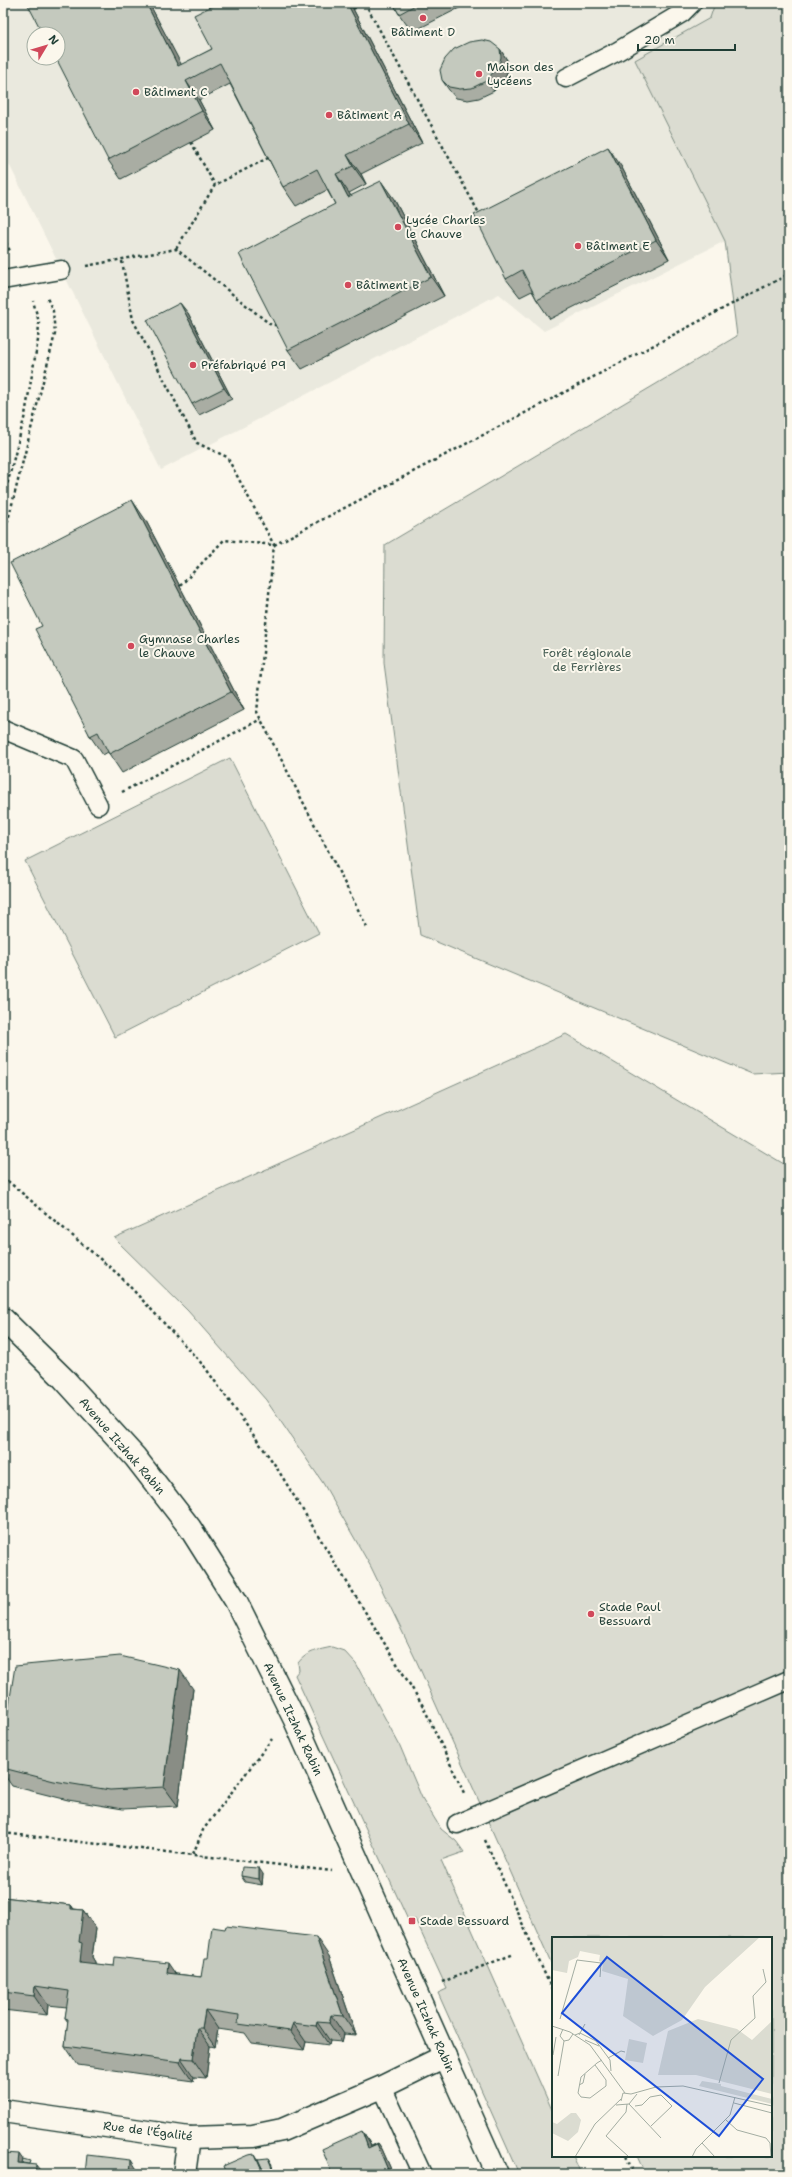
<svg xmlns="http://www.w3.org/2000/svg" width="792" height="2177" font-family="'Shantell Sans',sans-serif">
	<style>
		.built { fill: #eae9de; fill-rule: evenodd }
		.green { fill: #dbdcd1; stroke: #7d8c82 }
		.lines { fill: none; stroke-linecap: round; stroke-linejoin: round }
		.service-casing { stroke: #1f3d34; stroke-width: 21 }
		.minor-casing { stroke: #1f3d34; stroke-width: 25 }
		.secondary-casing { stroke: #1f3d34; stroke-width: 25 }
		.path { stroke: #1f3d34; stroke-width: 2.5; stroke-dasharray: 3 3; stroke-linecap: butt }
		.service { stroke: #fbf7ec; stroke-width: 18 }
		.minor { stroke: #fbf7ec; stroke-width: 22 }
		.secondary { stroke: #fbf7ec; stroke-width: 22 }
		.wall { fill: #a9ada3; stroke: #1f3d34 }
		.shaded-wall { fill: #898d85; stroke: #1f3d34 }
		.building { fill: #c4c9be; stroke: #1f3d34 }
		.poi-dot { fill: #d1495b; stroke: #fbf7ec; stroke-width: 1.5 }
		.labels { text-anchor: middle; stroke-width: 4; stroke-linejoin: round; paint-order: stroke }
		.poi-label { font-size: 12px; fill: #1f3d34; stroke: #fbf7ec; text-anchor: start }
		.park-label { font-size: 12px; fill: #455d53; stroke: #fbf7ec }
		.street-label { font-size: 12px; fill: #1f3d34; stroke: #fbf7ec }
		.inset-road { fill: none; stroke: #a3ada2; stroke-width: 1 }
		.view { fill: #1d4ed8; fill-opacity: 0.15; stroke: #1d4ed8; stroke-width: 2 }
		.inset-edge { fill: none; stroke: #1f3d34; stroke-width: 2 }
	</style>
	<rect width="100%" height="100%" fill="#fbf7ec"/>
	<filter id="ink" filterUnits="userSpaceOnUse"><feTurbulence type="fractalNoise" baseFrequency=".025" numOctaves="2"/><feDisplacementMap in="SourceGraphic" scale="8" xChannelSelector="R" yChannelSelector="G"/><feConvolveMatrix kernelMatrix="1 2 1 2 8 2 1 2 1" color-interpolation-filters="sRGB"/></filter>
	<g filter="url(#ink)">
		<!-- built -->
		<path class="built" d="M3 3H789L725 241 544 331 499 294 161 470 3 152ZM34 34H58V58H34Z"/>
		<!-- green -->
		<g class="green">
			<polygon points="715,3 789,3 789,1072 752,1074 420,935 384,663 385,545 737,336 725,241 635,60 710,18"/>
			<polygon points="230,758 319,933 115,1037 25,861"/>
			<polygon points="566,1034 789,1167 789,2174 645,2174 637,2156 771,2156 771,1938 553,1938 553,1967 416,1660 371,1567 323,1483 266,1400 188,1311 114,1238"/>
			<path d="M332 1647 344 1651 356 1664 400 1746 422 1798 441 1829 456 1841 464 1852 441 1860 553 2112V2156H573L581 2174H519L438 1993 447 1989 415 1919 409 1922 295 1675 299 1670 298 1663C307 1651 319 1650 332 1647Z"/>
		</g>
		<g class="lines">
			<defs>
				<g id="service">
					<polyline points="566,78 618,51 682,13 692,3"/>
					<polyline points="3,280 61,270"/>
					<polyline points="3,729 74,759 98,805"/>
					<polyline points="457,1824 789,1680"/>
					<polyline points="382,2087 422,2174"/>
				</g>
				<g id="minor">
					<polyline points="3,2111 189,2138 253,2136 282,2130 382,2087 445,2056"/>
					<polyline points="184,2174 189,2138"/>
				</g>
				<polyline id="secondary" points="3,1319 64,1379 135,1457 190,1528 236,1601 294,1718 497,2174"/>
			</defs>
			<!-- service casing -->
			<use href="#service" class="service-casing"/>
			<!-- minor casing -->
			<use href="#minor" class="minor-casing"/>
			<!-- secondary casing -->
			<use href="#secondary" class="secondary-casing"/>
			<!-- path -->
			<g class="path">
				<polyline points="365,3 480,215"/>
				<polyline points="353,9 364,3"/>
				<polyline points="191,142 215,185"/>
				<polyline points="3,237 11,253"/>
				<polyline points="176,249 215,185 270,157"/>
				<polyline points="122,261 133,320 197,443 227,457 274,545 257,712 367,927"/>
				<polyline points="86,266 176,249 271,325 279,325"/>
				<polyline points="3,501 25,415 38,340 39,322 33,301"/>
				<polyline points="3,540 55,334 53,311 47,298"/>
				<polyline points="180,586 224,540 274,545 789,274"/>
				<polyline points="122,792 261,719"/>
				<polyline points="3,1177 119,1275 204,1366 275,1465 423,1706 464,1793"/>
				<polyline points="3,1833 332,1871"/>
				<polyline points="485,1840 553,1992"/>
				<polyline points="193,1854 203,1830 272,1739"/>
				<polyline points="442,1982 514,1954"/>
				<polyline points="626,2156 634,2174"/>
			</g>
			<!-- service -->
			<use href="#service" class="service"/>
			<!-- minor -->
			<use href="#minor" class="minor"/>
			<!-- secondary -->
			<use href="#secondary" class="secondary"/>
		</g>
		<!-- wall -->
		<g class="wall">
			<polygon points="149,3 181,65 212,49 218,3 350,3 422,143 361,174 366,184 349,193 351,196 394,199 444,296 302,369 288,350 335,204 327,190 296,206 283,187 230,84 199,100 215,130 121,179 108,160"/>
			<polygon points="393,3 469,3 412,32 399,14"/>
			<polygon points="500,49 507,60 508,68 506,76 494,91 479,98 468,100 456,98 449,90 442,80"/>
			<polygon points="621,166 669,259 550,319 537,300 532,291 520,297 506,279"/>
			<polygon points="188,313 232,399 199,415 192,404"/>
			<polygon points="145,519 244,710 122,773 108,752 103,755 90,736 42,626"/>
			<polygon points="193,1689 178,1806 123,1809 68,1800 12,1786 3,1773 3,1743"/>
			<polygon points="263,1874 262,1885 245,1882 241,1876"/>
			<polygon points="3,1897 71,1905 74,1909 83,1910 96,1929 92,1957 95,1962 95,1964 201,1977 208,1958 329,1956 356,2035 344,2034 342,2042 330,2041 329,2045 306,2042 304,2050 252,2043 245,2033 218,2029 215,2047 210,2046 206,2078 194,2077 193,2081 78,2065 65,2046 68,2022 65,2018 67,2007 48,2005 47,2015 3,2010"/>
			<polygon points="362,2131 369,2142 371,2146 378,2143 382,2149 393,2174 332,2174"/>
			<polygon points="258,2159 271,2163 276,2174 226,2174"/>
		</g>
		<!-- shaded-wall -->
		<g class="shaded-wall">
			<polygon points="146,3 149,3 189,79 178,66"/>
			<polygon points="347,3 350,3 422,143 409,124"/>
			<polygon points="500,49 507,60 508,68 506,76 494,91 486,81"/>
			<polygon points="186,81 199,100 215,130 202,111"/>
			<polygon points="608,147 621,166 669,259 656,240"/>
			<polygon points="347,155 361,174 366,184 353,166"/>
			<polygon points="336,174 349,193 361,216 348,197"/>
			<polygon points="381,181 394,199 444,296 431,277"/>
			<polygon points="180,303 188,313 232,399 224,388"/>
			<polygon points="132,500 145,519 244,710 231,692"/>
			<polygon points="180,1670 193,1689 178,1806 164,1787"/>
			<polygon points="259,1868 263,1874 262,1885 259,1879"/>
			<polygon points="71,1905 81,1921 83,1910 96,1929 92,1957 95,1962 93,1980 80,1962 79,1942 71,1909"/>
			<polygon points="316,1937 329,1956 356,2035 343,2016"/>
			<polygon points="168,1963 181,1982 167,1973"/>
			<polygon points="35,1986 48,2005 47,2015 34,1996"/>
			<polygon points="205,2010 218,2029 215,2047 202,2028"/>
			<polygon points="331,2015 344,2034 342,2042 329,2023"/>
			<polygon points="317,2022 330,2041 329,2045 316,2026"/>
			<polygon points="293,2023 306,2042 304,2050 290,2031"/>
			<polygon points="197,2028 210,2046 206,2078 193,2059"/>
			<polygon points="181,2058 194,2077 193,2081 180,2062"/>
			<polygon points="362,2131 369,2142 373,2152 368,2148"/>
			<polygon points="378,2143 382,2149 393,2174 391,2174 388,2170 377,2144"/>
			<polygon points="19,2154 26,2164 18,2163"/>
			<polygon points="255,2154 262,2165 267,2174 265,2174 262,2170"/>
			<polygon points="268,2158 271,2163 276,2174 275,2174 274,2172"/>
			<polygon points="131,2160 138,2171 138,2174 130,2174"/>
			<polygon points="36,2165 43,2174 35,2174"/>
		</g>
		<!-- building -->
		<g class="building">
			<polygon points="27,3 146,3 178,66 212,49 194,15 218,3 347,3 409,124 347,155 353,166 336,174 348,197 381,181 431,277 288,350 239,254 335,204 317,169 283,187 220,63 186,81 202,111 108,160 56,58 58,58 58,34 43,34"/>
			<polygon points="393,3 419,3 399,14"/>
			<polygon points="482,40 491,42 500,49 501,57 499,65 486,81 472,88 460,89 449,87 442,80 440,70 445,59 454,49 469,42"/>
			<polygon points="608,147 656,240 537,300 522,270 506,279 474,215"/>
			<polygon points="180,303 224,388 192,404 147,320"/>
			<polygon points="132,500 231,692 109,754 98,732 90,736 35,629 42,626 10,563"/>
			<polygon points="120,1656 180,1670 164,1787 110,1790 54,1781 3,1768 3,1743 15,1666"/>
			<polygon points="242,1867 259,1868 259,1879 241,1876"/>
			<polygon points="3,1897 71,1905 71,1909 83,1910 79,1942 82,1943 80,1962 114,1966 115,1957 168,1963 167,1973 201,1977 204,1958 208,1958 212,1927 225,1929 226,1926 316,1937 343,2016 331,2015 329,2023 317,2022 316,2026 293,2023 290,2031 238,2024 239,2015 205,2010 202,2028 197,2028 193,2059 181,2058 180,2062 65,2046 68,2019 65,2018 69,1991 35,1986 34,1996 3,1992"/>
			<polygon points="362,2131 368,2148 377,2144 388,2170 380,2174 332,2174 322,2149"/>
			<polygon points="5,2153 19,2154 18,2163 36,2165 35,2174 3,2174 3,2160 4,2160"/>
			<polygon points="255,2154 262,2170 253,2174 226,2174 223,2166 248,2155"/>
			<polygon points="87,2155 131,2160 130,2174 85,2174"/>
			<polygon points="268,2158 274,2172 270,2174 265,2174 258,2159"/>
			<polygon points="23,2159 30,2161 29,2164 22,2163"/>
		</g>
	</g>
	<!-- markers -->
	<g class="poi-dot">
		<circle cx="423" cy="18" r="4"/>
		<circle cx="479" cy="74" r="4"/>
		<circle cx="136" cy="92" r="4"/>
		<circle cx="329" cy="115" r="4"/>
		<circle cx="398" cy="227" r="4"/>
		<circle cx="578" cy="246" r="4"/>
		<circle cx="348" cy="285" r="4"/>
		<circle cx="193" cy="365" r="4"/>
		<circle cx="131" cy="646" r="4"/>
		<circle cx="591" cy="1614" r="4"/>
		<rect x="408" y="1917" width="8" height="8" rx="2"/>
	</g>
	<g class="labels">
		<!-- poi labels -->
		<g class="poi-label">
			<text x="423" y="36" text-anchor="middle">Bâtiment D</text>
			<text x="487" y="71">Maison des<tspan x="487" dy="14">Lycéens</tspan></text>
			<text x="144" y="96">Bâtiment C</text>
			<text x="337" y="119">Bâtiment A</text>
			<text x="406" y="224">Lycée Charles<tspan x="406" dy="14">le Chauve</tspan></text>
			<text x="586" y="250">Bâtiment E</text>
			<text x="356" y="289">Bâtiment B</text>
			<text x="201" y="369">Préfabriqué P9</text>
			<text x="139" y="643">Gymnase Charles<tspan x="139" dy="14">le Chauve</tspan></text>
			<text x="599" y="1611">Stade Paul<tspan x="599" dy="14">Bessuard</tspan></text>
			<text x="420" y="1925">Stade Bessuard</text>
		</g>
		<!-- park labels -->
		<g class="park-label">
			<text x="587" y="657">Forêt régionale<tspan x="587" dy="14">de Ferrières</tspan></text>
		</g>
		<!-- street labels -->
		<g class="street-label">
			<text transform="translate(122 1446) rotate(49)" y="4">Avenue Itzhak Rabin</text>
			<text transform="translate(293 1719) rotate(65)" y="4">Avenue Itzhak Rabin</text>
			<text transform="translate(426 2015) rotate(66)" y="4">Avenue Itzhak Rabin</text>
			<text transform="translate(148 2131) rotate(7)" y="4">Rue de l'Égalité</text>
		</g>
	</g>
	<!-- overview -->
	<g transform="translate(552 1937)">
		<rect width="220" height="220" fill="#fbf7ec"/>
		<path d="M0 0H208L153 50 130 83 101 99 71 79 76 42 50 34 51 26 47 24 48 18 28 14 26 20 17 24 15 36 0 33ZM146 82 185 92 200 103 220 84V157L144 138H106L116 94ZM77 102 95 106 91 126 73 123ZM150 144 169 147V149L220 162V167L147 149ZM19 176H24L29 183 26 195 16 204 0 196V185L5 187Z" fill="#dbdcd1"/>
		<path class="inset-road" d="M8 82 25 23 49 26 48 40M0 89 18 95 38 108 73 156M23 98 28 96 44 104 58 123 59 134M27 98 33 87M33 103 47 109M12 104 17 103 21 97M1 118 4 100M56 121 69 114 73 115M43 128 54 143V149L38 161 29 160 26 156 29 140 45 126 50 123M6 139 12 104 8 99 11 92M167 146 179 103 203 81 201 59 214 45 211 32M27 148 31 146 33 137M79 157 104 150 131 149 220 169M69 164 71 156 79 157M182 166 220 176M75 167 74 175 54 199 77 220M77 167 109 201M64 168 77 167 85 157M83 169 90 168 98 160 109 158 120 169 99 189M174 183 185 193 214 201 218 206 219 220M150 206 163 220M23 220 43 187 69 162M140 220 144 212 178 178 183 160"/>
		<path class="view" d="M55 20 211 142 167 199 10 76Z"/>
		<rect width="220" height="220" class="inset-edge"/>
	</g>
	<!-- margin -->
	<rect width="792" height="2177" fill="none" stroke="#fbf7ec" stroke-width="16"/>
	<rect x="8" y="8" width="776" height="2161" fill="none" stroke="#1f3d34" stroke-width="1.5" filter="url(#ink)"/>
	<!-- north arrow -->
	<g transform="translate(46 46) rotate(52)"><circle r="19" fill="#fbf7ec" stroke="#a3ada2"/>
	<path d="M0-3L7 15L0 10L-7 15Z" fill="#d1495b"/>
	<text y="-6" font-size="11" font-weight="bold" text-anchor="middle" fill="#1f3d34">N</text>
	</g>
	<!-- scale -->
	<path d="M638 44v6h97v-6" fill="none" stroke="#1f3d34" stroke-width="2"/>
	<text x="644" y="44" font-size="12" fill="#1f3d34" stroke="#fbf7ec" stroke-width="3" paint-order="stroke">20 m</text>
</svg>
